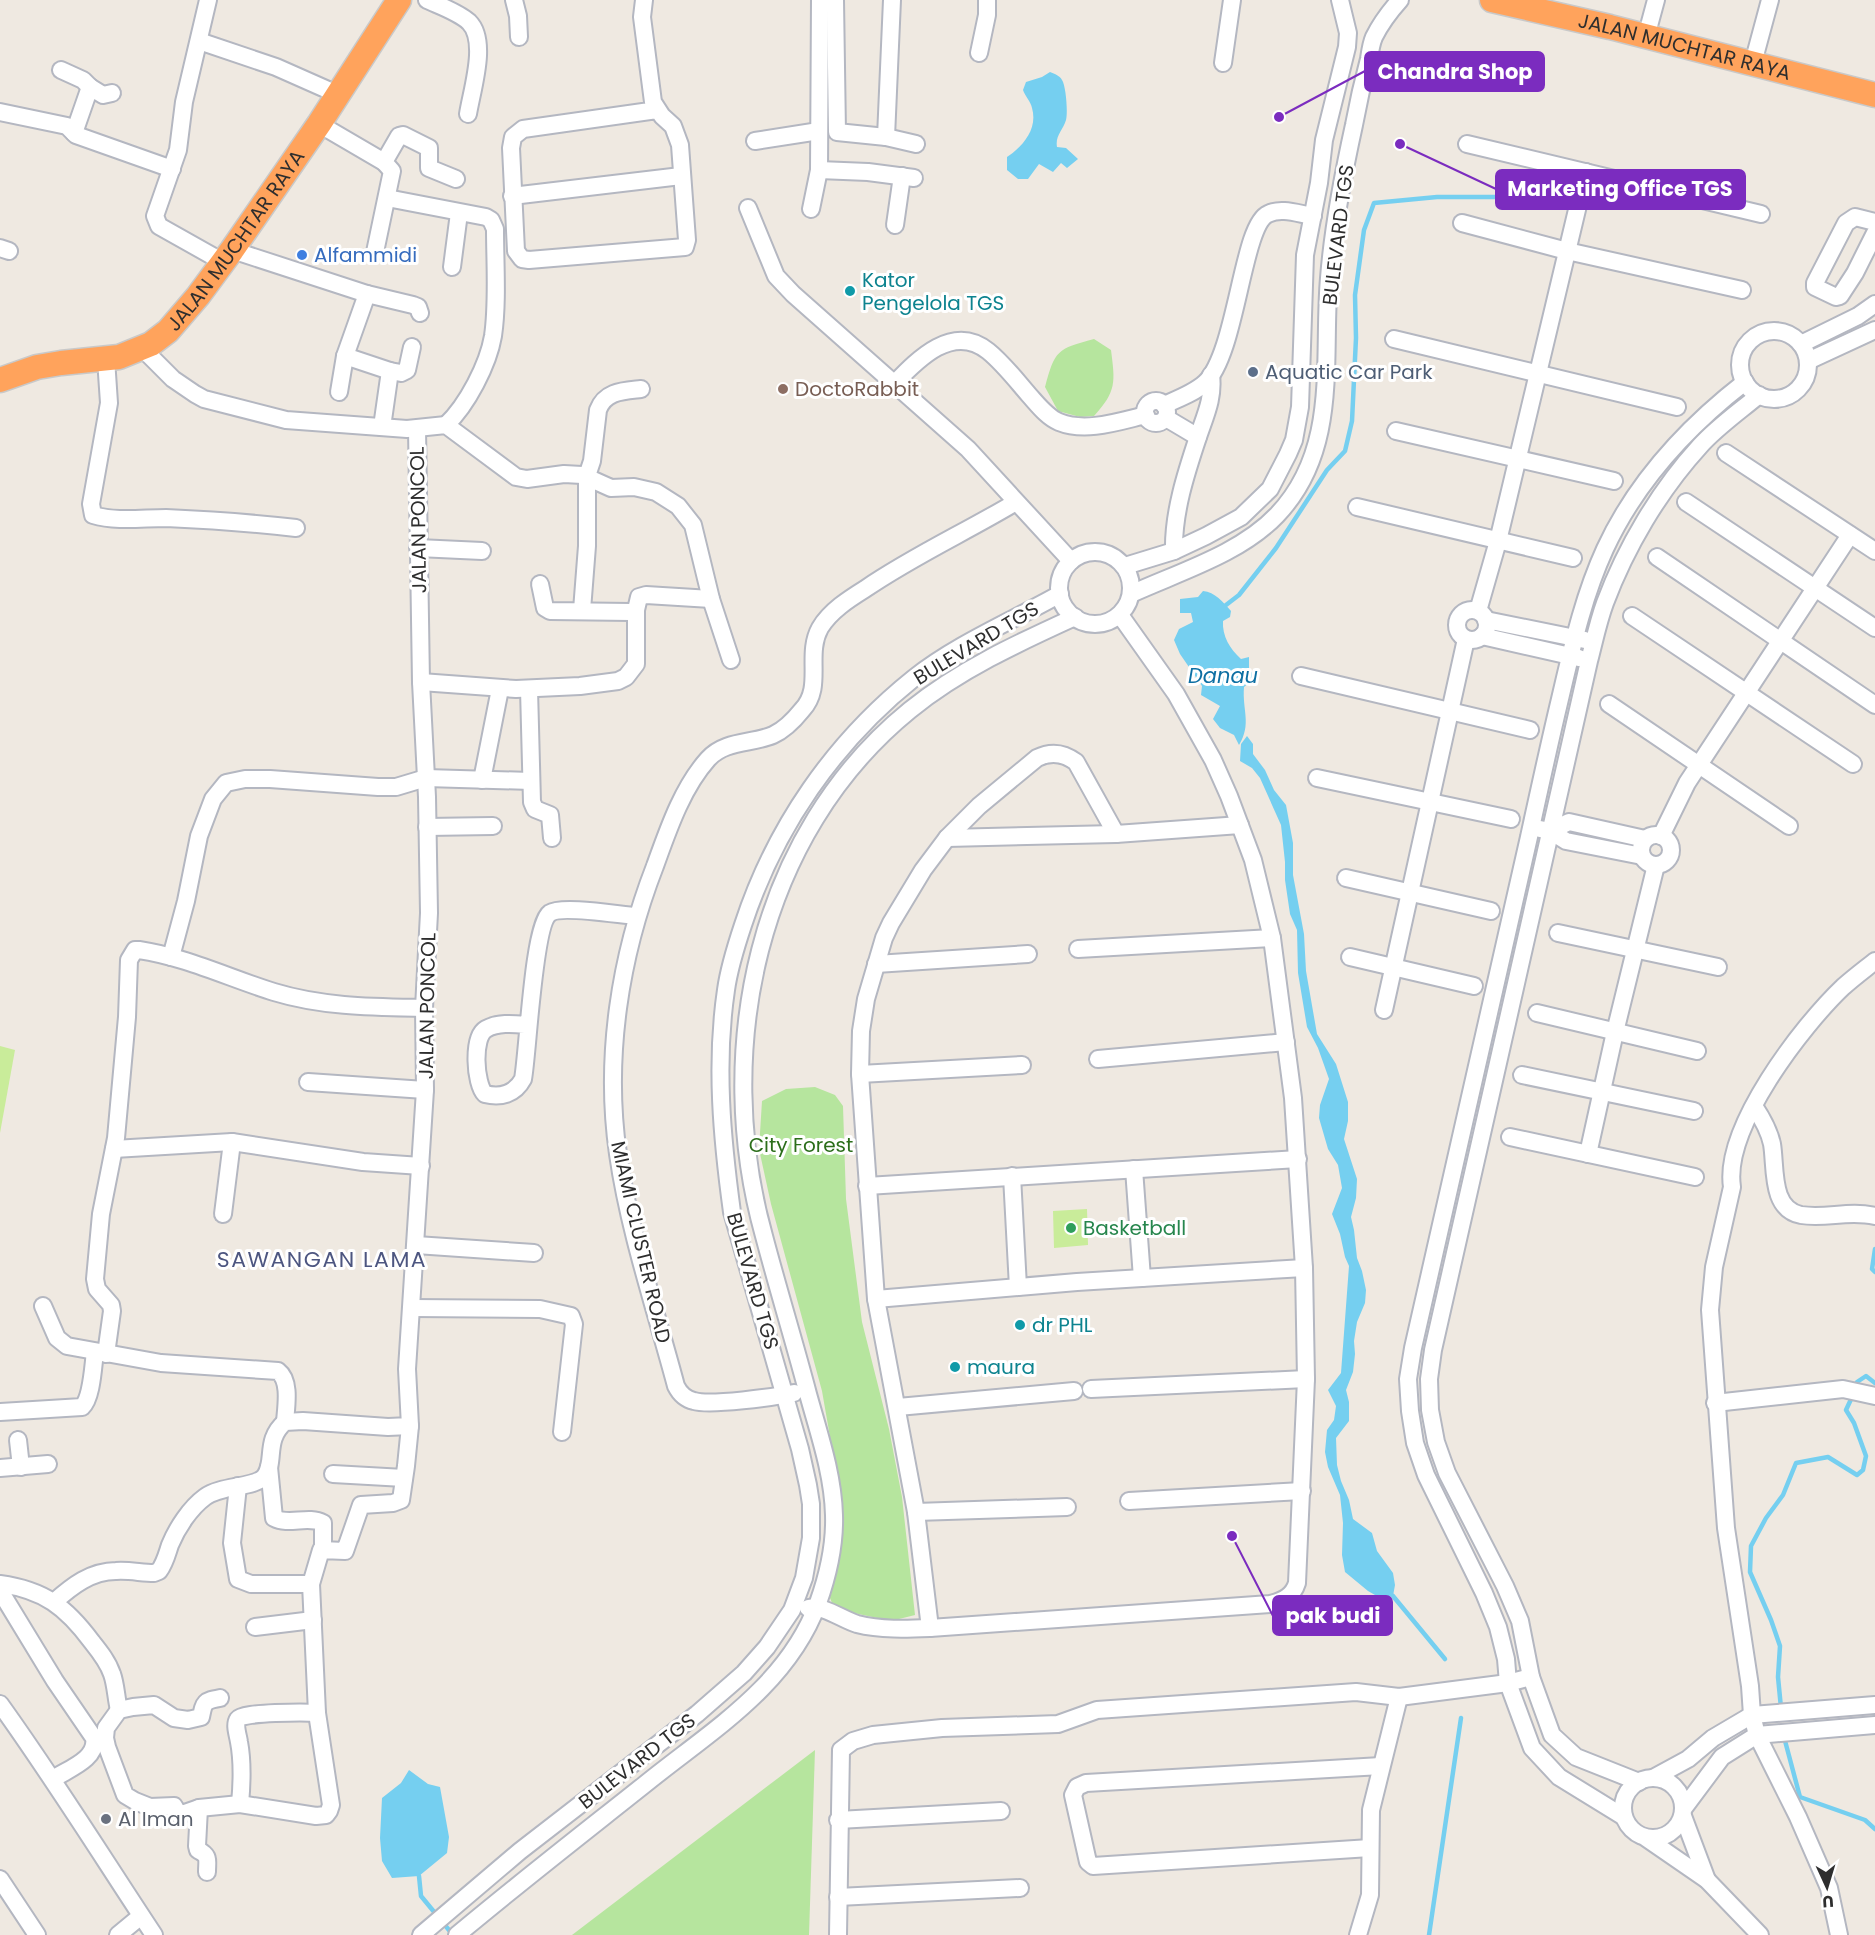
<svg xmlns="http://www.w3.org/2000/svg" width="1875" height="1935" font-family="Poppins,sans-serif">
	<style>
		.green { fill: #b6e59e }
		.pitch { fill: #c9ec9a }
		.water { fill: #75cff0 }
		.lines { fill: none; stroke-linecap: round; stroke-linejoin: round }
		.stream { stroke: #75cff0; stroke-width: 4.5 }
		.minor-casing { stroke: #b4b7c1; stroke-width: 20 }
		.highway-casing { stroke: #c9c9c9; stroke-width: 27 }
		.minor { stroke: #fff; stroke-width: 16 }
		.highway { stroke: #ffa35c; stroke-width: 24 }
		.shop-dot { fill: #3f7fe0; stroke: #fff; stroke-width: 2 }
		.culture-dot { fill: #0f9aa8; stroke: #fff; stroke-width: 2 }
		.service-dot { fill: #5c6f8a; stroke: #fff; stroke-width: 2 }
		.education-dot { fill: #8d6e63; stroke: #fff; stroke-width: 2 }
		.leisure-dot { fill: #2e9e5b; stroke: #fff; stroke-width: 2 }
		.worship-dot { fill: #6b7280; stroke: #fff; stroke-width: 2 }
		.labels { text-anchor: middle; stroke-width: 6; stroke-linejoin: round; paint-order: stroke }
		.street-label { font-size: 20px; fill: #2e2e2e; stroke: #fff }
		.shop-label { font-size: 20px; fill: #366cbe; stroke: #fff; text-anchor: start }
		.culture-label { font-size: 20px; fill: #0d838f; stroke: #fff; text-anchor: start }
		.service-label { font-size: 20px; fill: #4e5e75; stroke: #fff; text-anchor: start }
		.education-label { font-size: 20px; fill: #785e54; stroke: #fff; text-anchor: start }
		.park-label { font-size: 20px; fill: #2c6e1b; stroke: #fff }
		.leisure-label { font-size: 20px; fill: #27864d; stroke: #fff; text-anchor: start }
		.worship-label { font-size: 20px; fill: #5b616d; stroke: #fff; text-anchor: start }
		.water-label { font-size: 21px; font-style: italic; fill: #0d6fa3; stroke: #fff }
		.quarter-label { font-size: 22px; letter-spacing: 1.5px; fill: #4d5680; stroke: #fff }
		.leader { fill: none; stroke: #7b2cbf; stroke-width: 2 }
		.callout-dot { fill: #7b2cbf; stroke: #fff; stroke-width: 2 }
		.callout { fill: #7b2cbf; stroke: #7b2cbf; stroke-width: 2 }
		.callout-label { font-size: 21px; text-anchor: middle; font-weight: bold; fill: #fff }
	</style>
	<rect width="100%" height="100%" fill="#efe9e1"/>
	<!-- green -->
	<g class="green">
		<path d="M1094 339 1111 350C1115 382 1117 391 1094 416L1080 417 1058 411 1045 387C1055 350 1057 349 1094 339Z"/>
		<polygon points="815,1087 835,1095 843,1106 846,1199 862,1322 889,1429 902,1497 915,1615 891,1621 854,1613 832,1603 828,1593 843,1535 836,1471 822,1391 771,1204 759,1149 762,1101 786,1089"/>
		<polygon points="815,1750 809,1935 572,1935"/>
	</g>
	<!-- pitch -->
	<g class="pitch">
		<polygon points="0,1046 15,1050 0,1133"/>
		<polygon points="1087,1209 1088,1245 1054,1248 1053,1211"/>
	</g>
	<!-- water -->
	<g class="water">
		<path d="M1050 72C1055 74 1060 76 1062 80 1066 86 1068 112 1066 120 1063 130 1055 136 1057 147L1066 148 1078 159 1067 168 1061 163 1053 172 1039 164 1028 179H1018L1007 170V157C1023 146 1038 129 1032 108 1031 102 1025 96 1023 90L1026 82 1042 77Z"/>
		<path d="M1203 591C1215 592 1223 602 1231 611L1230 617 1223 621C1222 636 1230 649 1241 659L1249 657V669L1256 677 1244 687C1242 710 1252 724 1239 745L1234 735 1220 728 1213 719 1220 706 1201 695 1202 686 1180 654 1174 640 1179 629 1193 622 1191 613H1180V599L1198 597Z"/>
		<polygon points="1247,736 1253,744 1253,754 1265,770 1274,790 1286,805 1293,843 1293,875 1304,934 1306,971 1317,1034 1336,1064 1348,1102 1348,1121 1344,1139 1357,1179 1356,1198 1351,1217 1354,1230 1357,1258 1362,1271 1366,1290 1365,1303 1357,1322 1354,1341 1355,1354 1353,1372 1346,1390 1349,1402 1349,1421 1336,1438 1337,1465 1341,1481 1349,1500 1353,1519 1372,1533 1377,1551 1393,1573 1395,1585 1393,1596 1382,1599 1368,1591 1345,1572 1342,1555 1343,1523 1340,1495 1328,1467 1325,1452 1327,1430 1334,1420 1336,1406 1328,1390 1341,1373 1349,1266 1345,1257 1340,1234 1332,1214 1342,1188 1338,1165 1328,1149 1319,1118 1320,1105 1329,1079 1318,1048 1307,1027 1298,973 1297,930 1290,914 1285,880 1285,862 1281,825 1260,778 1252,768 1240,761 1241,744"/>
		<polygon points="409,1770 428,1784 440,1787 449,1837 447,1853 419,1876 392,1878 382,1861 380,1838 382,1798 401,1783"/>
	</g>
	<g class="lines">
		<!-- stream -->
		<g class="stream">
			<polyline points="1226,605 1239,595 1276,548 1327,470 1345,451 1352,421 1356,338 1355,295 1364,230 1374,203 1437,197 1551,197"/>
			<polyline points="1875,1249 1872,1269 1875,1272"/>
			<polyline points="1855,1387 1857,1382 1866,1376 1875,1383"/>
			<polyline points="1393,1596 1445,1659"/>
			<polyline points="1781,1708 1778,1677 1780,1646 1771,1620 1750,1572 1751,1546 1766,1518 1783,1495 1796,1463 1828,1457 1857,1475 1863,1470 1866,1456 1854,1423 1846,1410 1853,1395"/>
			<polyline points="1784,1737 1800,1797 1865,1820 1875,1829"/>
			<polyline points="419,1876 421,1896 453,1935"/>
			<polyline points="1429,1935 1461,1718"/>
		</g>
		<defs>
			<g id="minor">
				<polyline points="208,0 184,102 178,150 155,216 159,226 223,262"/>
				<path d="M427 0C440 6 458 12 469 22 488 41 472 89 468 114"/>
				<polyline points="514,0 518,16 519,37"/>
				<polyline points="644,0 642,17 653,102 662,116 673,126 680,145 687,240 685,247 529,260 522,259 516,251 511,148 513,137 523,129 657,110"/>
				<polyline points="835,0 837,132 886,137 916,144"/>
				<polyline points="1646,37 1656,0"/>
				<polyline points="199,41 276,67 337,94"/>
				<polyline points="979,53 987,15 987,0"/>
				<polyline points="1223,63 1232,0"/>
				<polyline points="1753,63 1770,0"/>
				<polyline points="61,70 83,80 90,87"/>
				<polyline points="0,112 67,126 76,135 172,169"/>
				<polyline points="319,124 384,162"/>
				<polyline points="74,133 90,87 103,95 112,93"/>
				<polyline points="886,137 892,0"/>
				<polyline points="755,141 819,131"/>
				<polyline points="1467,144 1761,214"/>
				<polyline points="819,170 868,172 914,178"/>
				<polyline points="512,196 681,176"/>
				<path d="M387 198 486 217 491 220 495 229C495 263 498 302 493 336 488 365 467 405 446 425"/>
				<polyline points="748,208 776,276 793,294 968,449 1071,561"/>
				<polyline points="811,209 819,170 820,0"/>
				<polyline points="1875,222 1855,217 1846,223 1815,283 1815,287 1836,297 1840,296 1855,273 1875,233"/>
				<polyline points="1462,223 1567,251 1742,290"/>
				<polyline points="895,225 902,176"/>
				<polyline points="0,248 9,251"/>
				<polyline points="232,250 367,294 413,305 418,307 420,313"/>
				<polyline points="375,252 392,171 384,162 399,136 403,135 429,148 429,168 456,179"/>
				<polyline points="452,267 459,213"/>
				<circle cx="1774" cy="365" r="34"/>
				<polyline points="1394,339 1677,407"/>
				<polyline points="1801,344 1858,316 1875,304"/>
				<polyline points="142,348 173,379 195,394 204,399 286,420 407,429 446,425 516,477 527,479 564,474 582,475 611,488 634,487 656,492 678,506 693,525 711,599 731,660"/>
				<polyline points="345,356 390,371 382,427"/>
				<path d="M106 359 109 403 91 504 93 515C117 522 142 518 166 518 210 520 253 523 296 528"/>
				<polyline points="1808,361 1875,330"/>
				<polyline points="390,371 401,373 407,370 412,347"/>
				<path d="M895 383C918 359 953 323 988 351 1003 363 1016 380 1029 395 1038 405 1047 417 1059 422 1086 433 1120 421 1146 415"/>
				<polyline points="339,392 345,356 367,294"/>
				<circle cx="1156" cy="412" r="11"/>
				<path d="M1164 405C1178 399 1194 393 1205 383 1237 353 1242 225 1268 214 1281 207 1299 214 1313 216"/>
				<polyline points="1166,418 1198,437"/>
				<polyline points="1396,431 1614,481"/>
				<polyline points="1726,453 1875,551"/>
				<polyline points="1686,502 1875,628"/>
				<polyline points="1357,507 1573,558"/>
				<polyline points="418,548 482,551"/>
				<path d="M1174 551C1173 513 1186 473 1198 437 1205 416 1214 398 1211 375"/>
				<circle cx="1095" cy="588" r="36"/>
				<polyline points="1657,557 1875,705"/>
				<polyline points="1125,566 1174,551 1206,536 1241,517 1270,489 1288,454 1294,440 1300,407 1305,255 1319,183 1324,140 1347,47 1348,33 1340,0"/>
				<polyline points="540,584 545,608 550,611 631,612 636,610 639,597 646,595 711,599"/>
				<path d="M1131 594C1179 572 1240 554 1277 515 1340 449 1322 359 1329 278 1333 227 1343 175 1354 125 1358 103 1363 81 1369 59 1370 52 1371 44 1374 37 1380 25 1391 10 1400 0"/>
				<path d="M582 610 587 546V476L592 461 598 410C605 391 623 391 641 389"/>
				<circle cx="1472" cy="625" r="15"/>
				<polyline points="1478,611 1498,541 1586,172"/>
				<polyline points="1632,616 1853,764"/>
				<polyline points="1486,620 1585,640"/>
				<polyline points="1482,636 1579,658"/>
				<polyline points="1301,676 1530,730"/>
				<polyline points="421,682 516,689 580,686 618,681 626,677 636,664 636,610"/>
				<polyline points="529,689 532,802 535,809 550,815 552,838"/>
				<polyline points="1609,704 1789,826"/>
				<polyline points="1317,778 1511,819"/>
				<polyline points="482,780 500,689"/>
				<polyline points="427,827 493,826"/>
				<polyline points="1540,829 1550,831 1566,841 1642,856"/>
				<polyline points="1550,831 1569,822 1645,839"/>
				<path d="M1116 834 1076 762C1064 753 1051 751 1037 758L979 806 947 838 923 870 891 923 884 938 866 999 861 1031 860 1074 876 1299 916 1512 930 1628 1270 1604C1283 1601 1293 1596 1297 1583L1306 1379 1304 1268 1293 1098 1272 938 1253 860 1229 796 1213 760 1176 694 1120 615"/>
				<circle cx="1656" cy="850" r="15"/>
				<polyline points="1661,836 1687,783 1850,535"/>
				<polyline points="947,838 1116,834 1240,825"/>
				<polyline points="1346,878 1491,911"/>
				<polyline points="1558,933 1718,967"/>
				<polyline points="1078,949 1272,938"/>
				<polyline points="171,957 186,901 199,836 213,799 226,783 245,779 270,779 378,787 396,787 426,778 531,781"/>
				<polyline points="1350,957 1474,986"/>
				<polyline points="876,964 1028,954"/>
				<polyline points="1384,1010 1466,639"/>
				<polyline points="1537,1013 1697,1051"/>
				<path d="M528 1025C515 1024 498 1022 486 1029 472 1037 475 1084 485 1094 501 1098 515 1094 523 1079 528 1053 533 925 550 913 562 905 620 915 636 916"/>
				<polyline points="1098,1059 1286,1042"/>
				<polyline points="860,1074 1022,1065"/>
				<polyline points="1522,1075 1694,1111"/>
				<polyline points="308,1082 425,1090"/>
				<path d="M1754 1106C1762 1118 1769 1130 1772 1144 1776 1167 1770 1209 1801 1215 1826 1219 1849 1210 1875 1216"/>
				<polyline points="1510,1137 1695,1177"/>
				<polyline points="114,1149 232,1142 363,1162 421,1166"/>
				<polyline points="1588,1154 1615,1032 1656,865"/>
				<polyline points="1134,1169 1142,1278"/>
				<polyline points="1012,1176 1018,1287"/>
				<polyline points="867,1186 1298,1159"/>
				<polyline points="223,1214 232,1142"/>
				<polyline points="416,1245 534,1253"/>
				<polyline points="876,1299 1077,1282 1304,1268"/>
				<path d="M43 1306 57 1338 67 1346 161 1363 278 1371C291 1381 286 1407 285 1422"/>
				<polyline points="412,1308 540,1309 571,1316 574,1324 562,1432"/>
				<path d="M106 1354 112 1311 111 1305 97 1289 95 1279 101 1214 116 1138 127 1017 129 960 135 950H139C186 957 229 978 274 992 323 1007 374 1007 424 1008"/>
				<polyline points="1091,1389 1306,1379"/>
				<path d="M794 1393C775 1397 710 1406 694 1401 685 1399 680 1394 676 1386 656 1311 629 1231 618 1154 604 1057 620 956 655 866 668 830 682 788 708 759 725 740 752 744 773 735 784 730 794 720 802 710 824 687 805 655 820 628 830 611 849 599 865 589 913 556 966 532 1016 502"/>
				<polyline points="1715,1403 1843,1389 1875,1396"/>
				<polyline points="898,1407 1074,1391"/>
				<path d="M0 1412 82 1407C92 1398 93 1366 95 1352"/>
				<polyline points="18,1440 21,1467"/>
				<path d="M269 1467 274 1518C289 1526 308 1515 323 1523V1550"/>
				<polyline points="0,1468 48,1464"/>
				<polyline points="333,1474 404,1478"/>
				<polyline points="1129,1501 1302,1491"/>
				<polyline points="916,1512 1067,1507"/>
				<path d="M0 1584C44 1590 66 1607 92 1642 100 1652 108 1662 112 1674 116 1685 116 1698 119 1710"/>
				<polyline points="311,1584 321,1550 345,1551 361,1505 393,1503 401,1500 406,1466 410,1426"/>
				<path d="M2 1594 55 1681 94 1738C98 1759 68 1769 53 1779"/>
				<path d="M54 1602C72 1586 91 1571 116 1571 129 1570 142 1573 154 1573L159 1571C165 1563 167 1554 170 1545 177 1528 190 1508 205 1497 221 1485 256 1488 265 1476 276 1461 264 1440 285 1422L303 1421 388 1427 410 1426 407 1369 425 1090 424 1008 429 913 427 797 421 682 417 429"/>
				<path d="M808 1608C824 1605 841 1619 857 1624 881 1630 906 1629 930 1628"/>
				<polyline points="255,1627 313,1620"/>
				<path d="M220 1698C204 1701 204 1702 201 1717L188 1720 174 1718 154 1705 133 1707 119 1710 106 1728 105 1738 107 1747 125 1795 135 1801 150 1807 174 1806 179 1815 199 1808 240 1804 316 1816 326 1815 329 1811 331 1805 317 1713 311 1584H251L238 1579 232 1543 238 1486"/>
				<path d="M0 1704C54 1779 103 1858 154 1935"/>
				<circle cx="1653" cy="1808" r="30"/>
				<polyline points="1653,1778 1688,1759 1713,1738 1752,1715 1875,1705"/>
				<path d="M1639 1782 1576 1757 1552 1735 1531 1677 1520 1621 1505 1586 1447 1473 1436 1442 1430 1410 1429 1379 1433 1350 1589 661C1594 642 1598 622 1605 603 1626 547 1659 491 1700 446 1717 427 1740 411 1759 395"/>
				<path d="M240 1804C242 1783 243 1763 239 1742 238 1735 234 1725 238 1719 243 1712 306 1712 317 1713"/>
				<path d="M199 1808 197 1846 198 1850C210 1856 207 1860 207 1872"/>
				<polyline points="1684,1808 1722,1757 1757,1735 1875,1725"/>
				<polyline points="1683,1816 1707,1880"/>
				<path d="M1624 1817 1559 1777 1532 1748 1508 1683 1506 1659 1498 1627 1484 1593 1426 1475 1415 1443 1410 1411 1408 1379 1413 1348C1451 1177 1490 1007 1529 837 1539 791 1549 745 1560 699 1572 648 1583 597 1605 549 1636 482 1687 427 1745 382"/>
				<polyline points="838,1820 1001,1811"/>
				<polyline points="1646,1838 1707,1880 1760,1935"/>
				<polyline points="1370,1848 1093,1866 1088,1862 1073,1795 1077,1787 1086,1783 1381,1766"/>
				<polyline points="0,1879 37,1935"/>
				<polyline points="838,1897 1020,1888"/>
				<polyline points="118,1935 141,1916"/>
				<path d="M421 1935 520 1851 697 1714 744 1673 767 1647 792 1610 804 1578 811 1538V1504L808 1485 800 1449 732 1212C722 1139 715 1064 726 990 729 968 736 946 743 925 775 827 834 742 914 678 957 644 1012 621 1060 594"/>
				<path d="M457 1935C518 1884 581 1835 644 1785 709 1732 787 1687 818 1603 828 1575 835 1546 834 1515 833 1474 819 1434 808 1394 794 1341 778 1289 764 1236 712 1051 757 834 910 710 959 670 1018 643 1075 617"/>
				<polyline points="838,1935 841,1750 853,1741 873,1735 942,1728 1058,1724 1097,1710 1356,1692 1399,1697 1508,1683 1531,1677"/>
				<polyline points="1358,1935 1370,1895 1371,1810 1399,1697"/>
				<path d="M1839 1935 1829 1888 1798 1817 1757 1735 1752 1715 1750 1686 1726 1528 1710 1310 1714 1267 1732 1187C1723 1128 1802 1026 1843 987 1853 978 1865 969 1875 961"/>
			</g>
			<g id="highway">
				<path id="s1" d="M1492 0 1610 27 1875 95"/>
				<path id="s2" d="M0 380 37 367 61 363 119 357 151 344 168 331 198 296 232 250 319 124 399 0"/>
			</g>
		</defs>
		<!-- minor casing -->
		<use href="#minor" class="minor-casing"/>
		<!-- highway casing -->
		<use href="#highway" class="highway-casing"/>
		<!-- minor -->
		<use href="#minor" class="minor"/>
		<!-- highway -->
		<use href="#highway" class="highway"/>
	</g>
	<!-- markers -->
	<circle class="shop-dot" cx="302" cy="255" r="6"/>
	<g class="culture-dot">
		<circle cx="850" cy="291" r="6"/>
		<circle cx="1020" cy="1325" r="6"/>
		<circle cx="955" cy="1367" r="6"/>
	</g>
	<circle class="service-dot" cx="1253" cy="372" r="6"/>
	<circle class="education-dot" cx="783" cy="389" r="6"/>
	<circle class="leisure-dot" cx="1071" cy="1228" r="6"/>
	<circle class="worship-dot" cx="106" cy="1819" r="6"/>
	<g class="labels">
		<!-- street labels -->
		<g class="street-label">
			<text dy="7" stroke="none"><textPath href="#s1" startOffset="198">JALAN MUCHTAR RAYA</textPath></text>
			<text transform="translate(1338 235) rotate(-83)" y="7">BULEVARD TGS</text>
			<text dy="7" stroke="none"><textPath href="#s2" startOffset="291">JALAN MUCHTAR RAYA</textPath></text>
			<text transform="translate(418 520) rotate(-91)" y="7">JALAN PONCOL</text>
			<text transform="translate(976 643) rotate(-31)" y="7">BULEVARD TGS</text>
			<text transform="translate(427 1006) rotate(-89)" y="7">JALAN PONCOL</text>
			<text transform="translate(641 1242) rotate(77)" y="7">MIAMI CLUSTER ROAD</text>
			<text transform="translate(753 1281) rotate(74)" y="7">BULEVARD TGS</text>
			<text transform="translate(637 1761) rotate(-38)" y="7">BULEVARD TGS</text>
		</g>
		<!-- shop labels -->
		<g class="shop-label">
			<text x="314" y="262">Alfammidi</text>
		</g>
		<!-- culture labels -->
		<g class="culture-label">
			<text x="862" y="287">Kator<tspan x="862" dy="23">Pengelola TGS</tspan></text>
			<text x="1032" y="1332">dr PHL</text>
			<text x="967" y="1374">maura</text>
		</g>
		<!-- service labels -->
		<g class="service-label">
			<text x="1265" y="379">Aquatic Car Park</text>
		</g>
		<!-- education labels -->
		<g class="education-label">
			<text x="795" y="396">DoctoRabbit</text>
		</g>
		<!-- park labels -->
		<g class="park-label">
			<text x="801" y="1152">City Forest</text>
		</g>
		<!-- leisure labels -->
		<g class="leisure-label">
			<text x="1083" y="1235">Basketball</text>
		</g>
		<!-- worship labels -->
		<g class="worship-label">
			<text x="118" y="1826">Al Iman</text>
		</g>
		<!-- water labels -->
		<g class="water-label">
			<text x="1223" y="683">Danau</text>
		</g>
		<!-- quarter labels -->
		<g class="quarter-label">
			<text x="322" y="1267">SAWANGAN LAMA</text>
		</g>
	</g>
	<!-- callouts -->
	<path class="leader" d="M1279 117L1365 71M1400 144L1496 189M1232 1536L1273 1616"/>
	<g class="callout-dot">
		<circle cx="1279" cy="117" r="6"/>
		<circle cx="1400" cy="144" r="6"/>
		<circle cx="1232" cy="1536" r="6"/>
	</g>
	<g class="callout">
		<rect x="1365" y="52" width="179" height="39" rx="6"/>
		<rect x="1496" y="170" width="249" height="39" rx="6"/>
		<rect x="1273" y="1596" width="119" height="39" rx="6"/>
	</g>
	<g class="callout-label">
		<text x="1455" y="79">Chandra Shop</text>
		<text x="1620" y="196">Marketing Office TGS</text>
		<text x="1333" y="1623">pak budi</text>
	</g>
	<!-- north arrow -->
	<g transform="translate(1827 1887) rotate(176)" stroke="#ffffff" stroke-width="4.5" paint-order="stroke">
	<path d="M0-4.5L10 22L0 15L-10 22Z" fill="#2e2e2e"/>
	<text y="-9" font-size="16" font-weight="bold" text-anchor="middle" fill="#2e2e2e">U</text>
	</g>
</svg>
